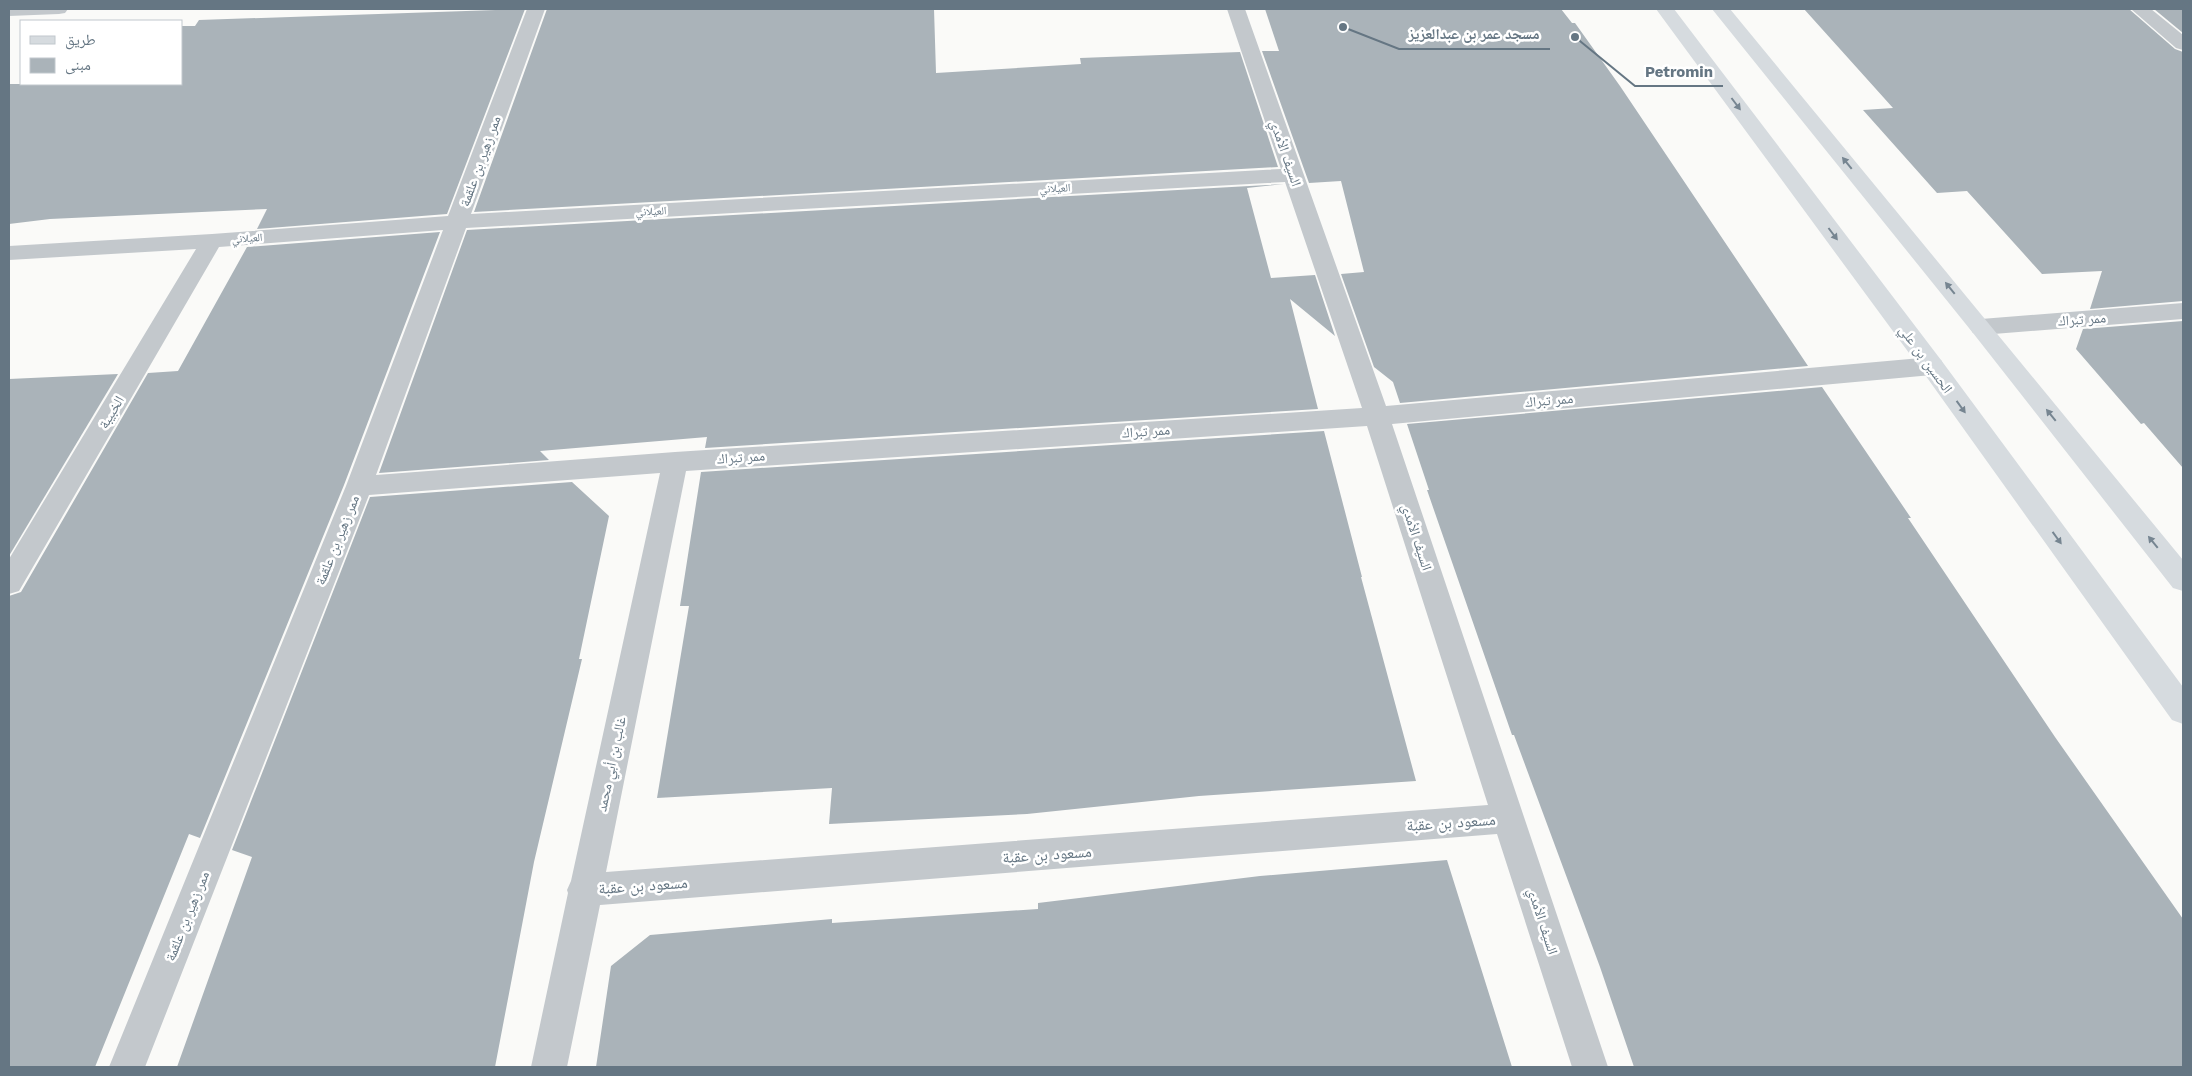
<svg xmlns="http://www.w3.org/2000/svg" width="2192" height="1076" font-family="'Work Sans','Noto Naskh Arabic',sans-serif">
	<style>
		.building { fill: #aab3b9 }
		.lines { fill: none; stroke-linecap: round; stroke-linejoin: round }
		.street { fill: #c3c8cc; fill-rule: evenodd }
		.secondary { fill: #d6dbdf; fill-rule: evenodd }
		.oneway { fill: #768591 }
		.labels { text-anchor: middle; stroke-width: 5; stroke-linejoin: round; paint-order: stroke }
		.far-street-label { font-size: 11px; fill: #657683; stroke: #fff }
		.street-label { font-size: 14px; fill: #657683; stroke: #fff }
		.near-street-label { font-size: 16px; fill: #657683; stroke: #fff }
		.leader { fill: none; stroke: #657683; stroke-width: 2 }
		.callout-dot { fill: #657683; stroke: #fff; stroke-width: 2 }
		.callout-label { font-size: 15px; text-anchor: middle; font-weight: bold; fill: #657683; stroke: #fff; stroke-width: 5; stroke-linejoin: round; paint-order: stroke }
	</style>
	<rect width="100%" height="100%" fill="#fafaf8"/>
	<!-- building -->
	<g class="building">
		<polygon points="525,9 447,214 257,229 267,209 50,219 9,224 9,84 181,84 181,26 195,26 199,20"/>
		<polygon points="547,9 934,9 936,73 1081,64 1080,58 1240,52 1278,167 474,212"/>
		<polygon points="1265,9 1561,9 1572,23 1575,23 1620,86 1808,366 1400,403 1393,382 1374,367 1341,274 1364,272 1341,181 1309,183 1262,51 1279,51"/>
		<polygon points="1804,9 2129,9 2175,49 2183,52 2183,301 2090,309 2102,271 2042,274 1967,191 1937,193 1863,110 1893,108"/>
		<polygon points="2154,9 2183,9 2183,33"/>
		<polygon points="1284,184 1247,188 1271,278 1315,275 1335,336 1290,299 1318,409 705,448 707,437 540,451 549,460 379,473 467,230"/>
		<polygon points="440,232 344,485 200,838 189,834 95,1067 9,1067 9,596 21,592 148,373 178,371 247,247"/>
		<polygon points="2183,321 2183,468 2144,423 2141,424 2076,349 2083,329"/>
		<polygon points="118,374 9,556 9,379"/>
		<polygon points="1822,387 1911,518 1908,518 2055,737 2183,919 2183,1067 1634,1067 1600,967 1514,735 1512,735 1427,490 1429,490 1407,424"/>
		<polygon points="1324,431 1362,577 1361,577 1416,781 1199,796 1027,814 829,824 832,788 657,798 689,606 680,606 701,472"/>
		<polygon points="572,482 609,516 579,659 582,659 534,862 495,1067 177,1067 252,857 232,850 370,497"/>
		<polygon points="1447,860 1512,1067 596,1067 611,966 650,935 832,919 832,923 1038,909 1038,903 1260,876"/>
	</g>
	<g class="lines">
		<!-- street -->
		<g class="street">
			<polygon points="9,9 68,9 65,13 59,14 9,16"/>
			<path d="M527 9H545L471 214 1281 169 1227 9H1245L1386 406 1932 357 1941 360 1944 366 1941 372 1932 375 1392 424 1608 1067H1572L1497 834 600 905 567 1067H531L568 893 567 890 571 881 660 473 369 495 145 1067H109L346 486 443 230 219 247 19 591 9 594V559L196 249 9 260V246L212 234 448 216ZM1285 182 1362 408 675 452 376 475 466 228ZM1367 426 1488 805 606 872 686 471Z"/>
			<polygon points="2131,9 2151,9 2183,35 2183,50 2176,48"/>
			<polygon points="2183,303 2183,319 1981,335 1973,333 1969,327 1973,321 1981,319"/>
		</g>
		<!-- secondary -->
		<g class="secondary">
			<polygon points="1656,9 1674,9 1941,360 2183,687 2183,724 2172,720 1923,372"/>
			<polygon points="1712,9 1730,9 2183,560 2183,591 2173,588 1973,333"/>
		</g>
	</g>
	<!-- one-way arrows -->
	<defs><path id="oneway-solid" d="M-6-.8H1V-3.2L6.5 0L1 3.2V.8H-6Z" transform="scale(1.25)"/></defs>
	<g class="oneway">
		<use href="#oneway-solid" transform="translate(1736 104) rotate(53)"/>
		<use href="#oneway-solid" transform="translate(1847 163) rotate(-129)"/>
		<use href="#oneway-solid" transform="translate(1833 234) rotate(53)"/>
		<use href="#oneway-solid" transform="translate(1950 288) rotate(-129)"/>
		<use href="#oneway-solid" transform="translate(1961 407) rotate(54)"/>
		<use href="#oneway-solid" transform="translate(2051 415) rotate(-129)"/>
		<use href="#oneway-solid" transform="translate(2057 538) rotate(54)"/>
		<use href="#oneway-solid" transform="translate(2153 542) rotate(-129)"/>
	</g>
	<g class="labels">
		<!-- far-street labels -->
		<g class="far-street-label">
			<text transform="translate(1055 188) rotate(-3)" y="4">العيلاني</text>
			<text transform="translate(651 211) rotate(-3)" y="4">العيلاني</text>
			<text transform="translate(247 238) rotate(-4)" y="4">العيلاني</text>
		</g>
		<!-- street labels -->
		<g class="street-label">
			<text transform="translate(1286 153) rotate(71)" y="5">السيف الأمدي</text>
			<text transform="translate(480 161) rotate(-70)" y="5">ممر زهير بن علقمة</text>
			<text transform="translate(2082 319) rotate(-4)" y="5">ممر تبراك</text>
			<text transform="translate(1926 359) rotate(54)" y="5">الحسين بن علي</text>
			<text transform="translate(1549 400) rotate(-5)" y="5">ممر تبراك</text>
			<text transform="translate(111 412) rotate(-59)" y="5">الخبيبة</text>
			<text transform="translate(1146 431) rotate(-4)" y="5">ممر تبراك</text>
			<text transform="translate(741 457) rotate(-4)" y="5">ممر تبراك</text>
			<text transform="translate(1417 537) rotate(72)" y="5">السيف الأمدي</text>
			<text transform="translate(337 540) rotate(-68)" y="5">ممر زهير بن علقمة</text>
			<text transform="translate(611 764) rotate(-78)" y="5">غالب بن أبي محمد</text>
			<text transform="translate(187 916) rotate(-68)" y="5">ممر زهير بن علقمة</text>
			<text transform="translate(1543 921) rotate(72)" y="5">السيف الأمدي</text>
		</g>
		<!-- near-street labels -->
		<g class="near-street-label">
			<text transform="translate(1451 822) rotate(-4)" y="6">مسعود بن عقبة</text>
			<text transform="translate(1047 854) rotate(-4)" y="6">مسعود بن عقبة</text>
			<text transform="translate(643 885) rotate(-4)" y="6">مسعود بن عقبة</text>
		</g>
	</g>
	<!-- callouts -->
	<path class="leader" d="M1343 27L1399 49H1550M1575 37L1635 86H1723"/>
	<g class="callout-dot">
		<circle cx="1343" cy="27" r="5"/>
		<circle cx="1575" cy="37" r="5"/>
	</g>
	<g class="callout-label">
		<text x="1474" y="39">مسجد عمر بن عبدالعزيز</text>
		<text x="1679" y="77">Petromin</text>
	</g>
	<!-- border -->
	<rect width="2192" height="1076" fill="none" stroke="#657683" stroke-width="20"/>
	<!-- legend -->
	<rect x="20" y="20" width="162" height="65" fill="#ffffff" stroke="#c1c8cd"/>
	<rect x="30" y="36" width="25" height="8" fill="#d6dbdf" stroke="#c1c8cd"/>
	<text x="65" y="45" font-size="15" fill="#657683">طريق</text>
	<rect x="30" y="58" width="25" height="15" fill="#aab3b9" stroke="#c1c8cd"/>
	<text x="65" y="70" font-size="15" fill="#657683">مبنى</text>
</svg>
